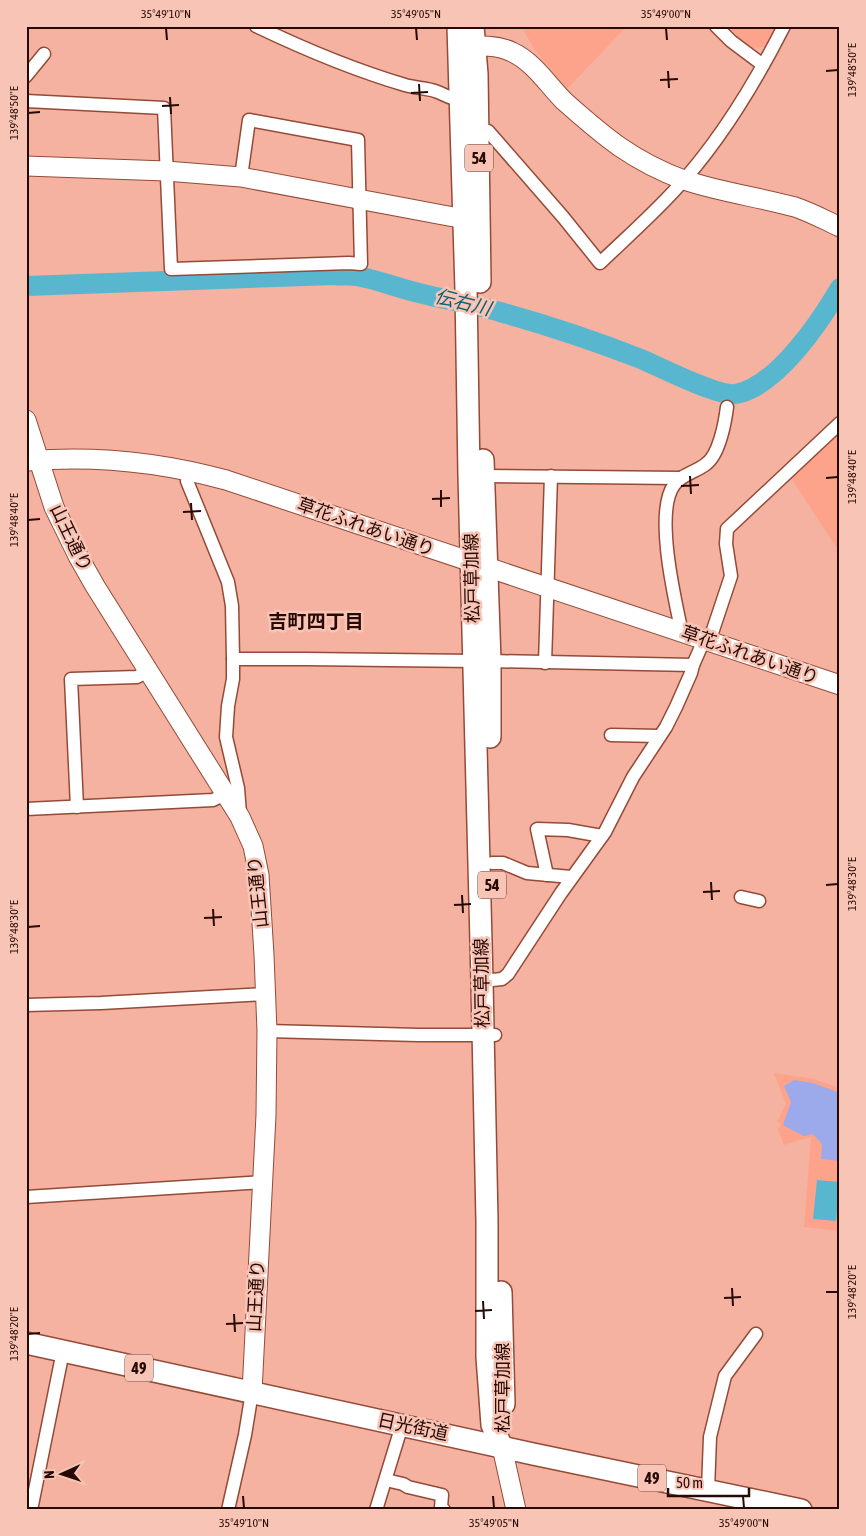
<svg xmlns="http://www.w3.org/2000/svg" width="866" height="1536" font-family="'Asap Condensed','Noto Sans JP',sans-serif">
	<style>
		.built { fill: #fea38b }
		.green { fill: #9ca9ea }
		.water { fill: #58b7ce }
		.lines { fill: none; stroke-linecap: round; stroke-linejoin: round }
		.river { stroke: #58b7ce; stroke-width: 20 }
		.street-casing { stroke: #944a37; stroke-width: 15 }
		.secondary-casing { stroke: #944a37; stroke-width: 21 }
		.primary-casing { stroke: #944a37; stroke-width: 24 }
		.street { stroke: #fff; stroke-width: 12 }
		.secondary { stroke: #fff; stroke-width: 19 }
		.primary { stroke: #fff; stroke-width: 21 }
		.ticks { fill: none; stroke: #280a04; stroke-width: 2 }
		.labels { text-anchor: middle; stroke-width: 5; stroke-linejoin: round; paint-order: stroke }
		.shield { fill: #f7c4b6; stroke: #664239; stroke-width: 1 }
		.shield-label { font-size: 16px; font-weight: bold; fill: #280a04 }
		.street-label { font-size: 18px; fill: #280a04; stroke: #f7c4b6 }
		.water-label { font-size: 19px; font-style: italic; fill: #106070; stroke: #f7c4b6 }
		.neighbourhood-label { font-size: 19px; font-weight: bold; fill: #280a04; stroke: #f7c4b6 }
		.neatline { fill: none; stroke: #280a04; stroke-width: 2 }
		.ticks-label { font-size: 12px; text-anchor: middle; fill: #280a04 }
	</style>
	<rect width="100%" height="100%" fill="#f5b2a0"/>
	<!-- built -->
	<g class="built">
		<polygon points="521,26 627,26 567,89 535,50"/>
		<polygon points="727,26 777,26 766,47 750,48"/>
		<polygon points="840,430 840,553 791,478"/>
		<polygon points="774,1073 814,1079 840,1088 840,1231 804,1227 811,1137 784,1145 778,1130 781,1123 777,1122 786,1104"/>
	</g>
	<!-- green -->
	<polygon class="green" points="794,1080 813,1083 840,1093 840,1161 821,1159 822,1144 813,1134 804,1136 783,1125 791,1102 784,1086"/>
	<!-- water -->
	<polygon class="water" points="817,1180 840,1182 836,1221 813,1219"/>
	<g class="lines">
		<!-- river -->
		<path class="river" d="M26 286 334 275C341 276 350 275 357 276 378 280 398 288 419 293 446 300 474 304 500 312 547 325 595 341 641 359 660 367 718 397 736 394 777 386 820 322 840 288"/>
		<defs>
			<g id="street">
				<path d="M256 26C304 49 354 70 405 85 415 88 426 88 435 91 445 94 448 99 460 99"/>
				<polyline points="716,26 731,41 763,65"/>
				<polyline points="26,76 44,54"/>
				<polyline points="26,101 164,108 171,269 349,263 361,264 358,140 249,120 241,177"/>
				<path d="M478 128 488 131 563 217 600 263C625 239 651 216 674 191 719 143 754 85 784 26"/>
				<polyline points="189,470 187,481 228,582 232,606 233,659 233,679 228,706 226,737 238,788 240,814"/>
				<polyline points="483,476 680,478"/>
				<path d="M682 633C675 600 654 512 674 485 682 474 696 472 706 464 719 455 725 423 727 407"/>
				<polyline points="709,642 731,576 726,544 727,529 840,423"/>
				<polyline points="233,659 306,659 474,661"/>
				<polyline points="490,661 693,665 704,640"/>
				<polyline points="545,663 551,476"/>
				<polyline points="611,735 659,736"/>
				<polyline points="77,807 71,679 137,677 148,671"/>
				<polyline points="26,809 213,800 225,794"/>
				<polyline points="492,863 503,863 527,873 571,877"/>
				<polyline points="547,875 537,829 568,830 602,836"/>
				<polyline points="741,897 759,901"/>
				<polyline points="482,981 502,979 508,974 561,893 605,832 633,777 666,727 676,707 691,673 693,665"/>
				<polyline points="26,1005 101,1003 266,994"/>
				<polyline points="267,1031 418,1035 495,1035"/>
				<polyline points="26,1197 263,1182"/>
				<polyline points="386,1480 403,1484 408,1487 442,1495 441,1507 444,1510"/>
				<polyline points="708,1490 710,1437 725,1376 756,1334"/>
				<polyline points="31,1510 63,1351"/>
				<polyline points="228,1510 245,1435 252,1392"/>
				<polyline points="376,1510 402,1425"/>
			</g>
			<g id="secondary">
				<path d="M460 47C477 46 496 44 512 52 534 62 548 85 564 101 582 117 600 133 620 147 639 160 662 172 684 180 720 192 758 197 795 207 810 212 825 220 840 227"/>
				<polyline points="26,166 166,171 241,177 443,215 454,217 478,216"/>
				<polyline points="26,420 54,507 78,556 95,586 240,817 253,846 259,875 264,955 267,1031 266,1115 252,1392"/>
				<path d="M27 461C96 455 160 462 226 480L840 685"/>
				<polyline points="502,1447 516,1510"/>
			</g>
			<g id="primary">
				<polyline points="458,26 466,290 469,475 482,981 487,1221 487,1357 492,1425 502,1447"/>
				<polyline points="473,26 477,74 480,282"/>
				<polyline points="483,460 490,661 490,737"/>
				<polyline points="501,1292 504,1404"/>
				<polyline points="26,1343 533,1454 801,1510"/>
			</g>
		</defs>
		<!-- street casing -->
		<use href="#street" class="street-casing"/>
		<!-- secondary casing -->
		<use href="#secondary" class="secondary-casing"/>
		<!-- primary casing -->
		<use href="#primary" class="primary-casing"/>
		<!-- street -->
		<use href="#street" class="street"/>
		<!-- secondary -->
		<use href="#secondary" class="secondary"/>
		<!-- primary -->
		<use href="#primary" class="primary"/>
	</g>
	<!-- ticks -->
	<path class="ticks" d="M166 28 167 40M416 28 417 40M666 28 667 40M668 71 669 88M826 71 838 70M660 80 678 79M419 84 420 101M411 93 428 92M170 97 171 114M162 106 179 105M28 113 40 112M690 476 691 494M826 478 838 477M681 486 699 485M441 490V507M432 499 450 498M191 503 192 520M183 512 201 511M28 520 40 519M711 882 712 900M826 885 838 884M703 892 720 891M462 895 463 913M454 905 471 904M213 909 214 926M204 918 222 917M28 927 40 926M732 1288 733 1306M826 1292H838M724 1298 741 1297M483 1301 484 1319M475 1311 492 1310M234 1314 235 1332M226 1324 243 1323M28 1334 40 1333M243 1496 244 1508M493 1496 494 1508M743 1496 744 1508"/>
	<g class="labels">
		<!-- shield labels -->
		<g class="shield">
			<rect x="465" y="144.5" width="28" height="27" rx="4"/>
			<rect x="478" y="871.5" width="28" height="27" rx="4"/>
			<rect x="125" y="1354.5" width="28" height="27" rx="4"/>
			<rect x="638" y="1464.5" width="28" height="27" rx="4"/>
		</g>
		<g class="shield-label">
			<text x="479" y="164">54</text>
			<text x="492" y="891">54</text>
			<text x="139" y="1374">49</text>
			<text x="652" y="1484">49</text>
		</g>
		<!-- street labels -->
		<g class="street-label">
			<text transform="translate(366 527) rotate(19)" y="6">草花ふれあい通り</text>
			<text transform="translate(71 538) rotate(64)" y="6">山王通り</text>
			<text transform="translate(472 578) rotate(-91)" y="6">松戸草加線</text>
			<text transform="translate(750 655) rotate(19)" y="6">草花ふれあい通り</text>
			<text transform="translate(258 892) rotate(-96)" y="6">山王通り</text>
			<text transform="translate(482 983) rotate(-91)" y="6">松戸草加線</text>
			<text transform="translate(256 1296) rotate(-87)" y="6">山王通り</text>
			<text transform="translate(503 1388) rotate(-90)" y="6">松戸草加線</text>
			<text transform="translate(413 1427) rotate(12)" y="6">日光街道</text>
		</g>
		<!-- water labels -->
		<g class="water-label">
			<text transform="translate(463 302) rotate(14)" y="7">伝右川</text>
		</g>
		<!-- neighbourhood labels -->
		<g class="neighbourhood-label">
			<text x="316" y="628">吉町四丁目</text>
		</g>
	</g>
	<!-- border -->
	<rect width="866" height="1536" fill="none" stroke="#f7c4b6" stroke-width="55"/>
	<!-- north arrow -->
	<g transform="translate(62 1474) rotate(267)" stroke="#f7c4b6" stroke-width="4" paint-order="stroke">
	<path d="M0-4L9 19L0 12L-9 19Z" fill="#280a04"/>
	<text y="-8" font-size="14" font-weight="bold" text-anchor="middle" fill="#280a04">N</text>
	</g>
	<!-- scale -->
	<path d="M668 1488v8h81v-8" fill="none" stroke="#280a04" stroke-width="2.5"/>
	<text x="676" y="1488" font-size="15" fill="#280a04" stroke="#f7c4b6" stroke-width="4" paint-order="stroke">50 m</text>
	<rect x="28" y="28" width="810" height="1480" class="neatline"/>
	<g class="ticks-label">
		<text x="166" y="18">35°49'10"N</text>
		<text x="416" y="18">35°49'05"N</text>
		<text x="666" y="18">35°49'00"N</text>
		<text transform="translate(852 70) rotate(-90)" y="4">139°48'50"E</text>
		<text transform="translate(14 113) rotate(-90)" y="4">139°48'50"E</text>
		<text transform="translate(852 477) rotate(-90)" y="4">139°48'40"E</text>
		<text transform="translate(14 520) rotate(-90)" y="4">139°48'40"E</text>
		<text transform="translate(852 884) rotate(-90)" y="4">139°48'30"E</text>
		<text transform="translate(14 927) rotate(-90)" y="4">139°48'30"E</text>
		<text transform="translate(852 1292) rotate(-90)" y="4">139°48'20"E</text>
		<text transform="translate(14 1334) rotate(-90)" y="4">139°48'20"E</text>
		<text x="244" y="1527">35°49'10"N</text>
		<text x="494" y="1527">35°49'05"N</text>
		<text x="744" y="1527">35°49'00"N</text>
	</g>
</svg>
